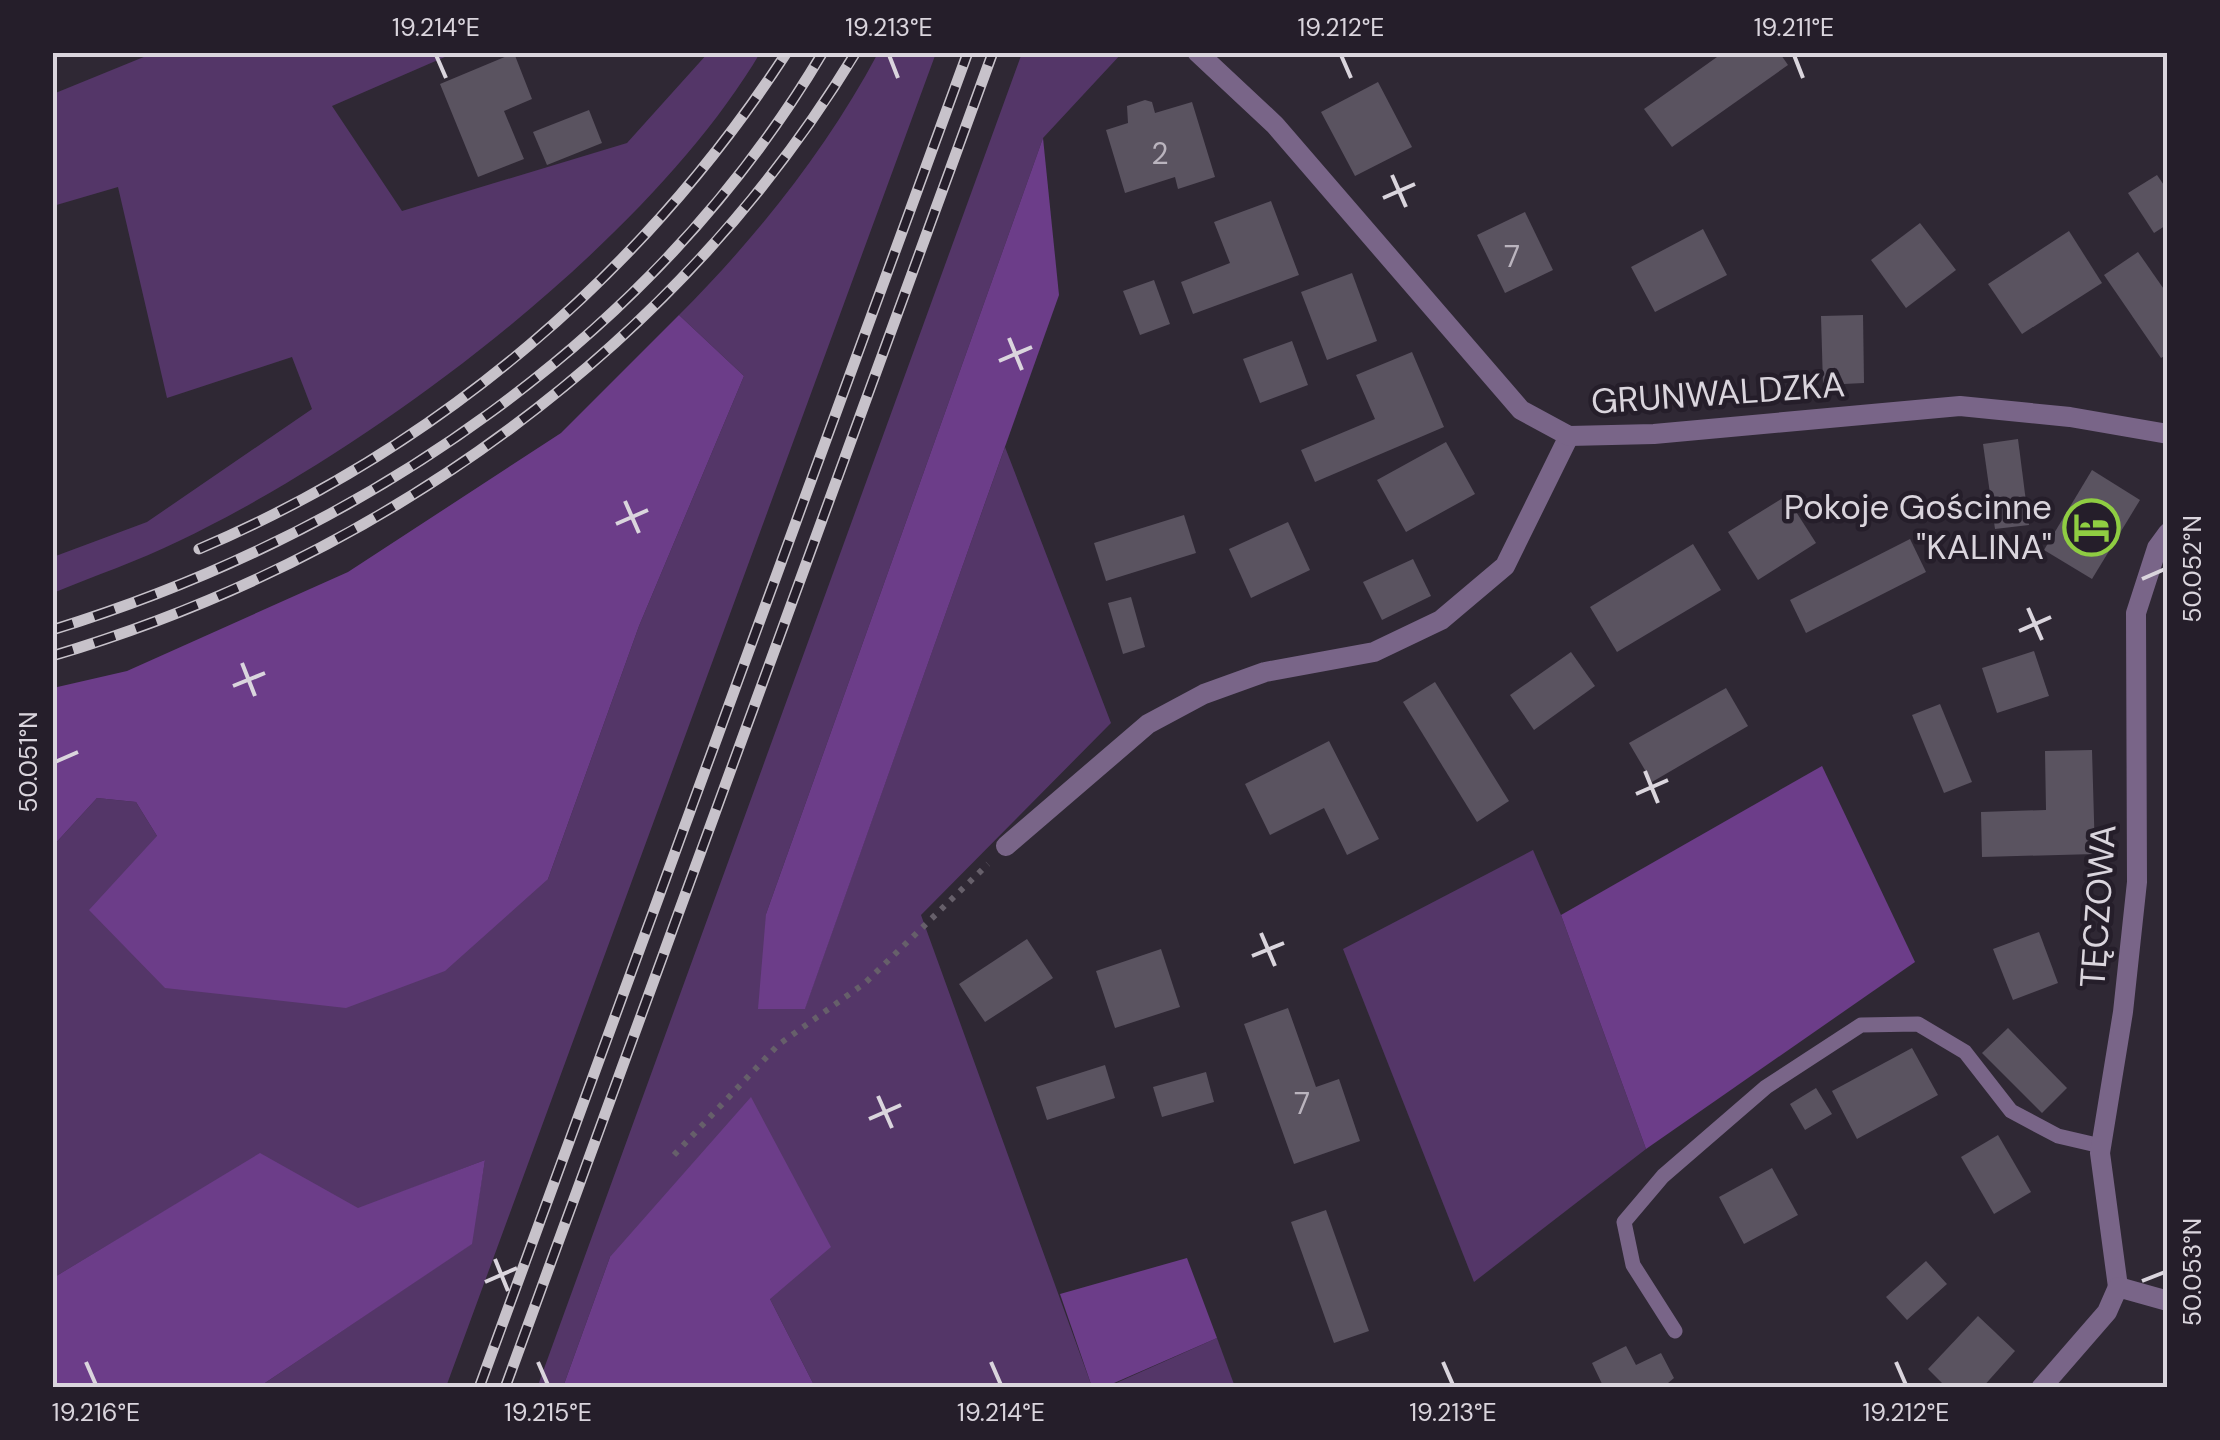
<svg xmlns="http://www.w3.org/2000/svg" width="2220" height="1440" font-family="'DM Sans',sans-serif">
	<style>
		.green { fill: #543668 }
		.forest { fill: #6c3d89 }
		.building { fill: #5a5360 }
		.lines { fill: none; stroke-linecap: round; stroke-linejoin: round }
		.path { stroke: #665f6a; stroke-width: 6; stroke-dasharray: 5 8; stroke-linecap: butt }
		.service { stroke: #796588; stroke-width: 15 }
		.minor { stroke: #796588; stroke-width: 20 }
		.tertiary { stroke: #796588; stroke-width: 20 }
		.rail-casing { stroke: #c7c2ca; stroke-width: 11 }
		.rail { stroke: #251e2a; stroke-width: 8; stroke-dasharray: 22; stroke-linecap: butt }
		.ticks { fill: none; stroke: #dad5dd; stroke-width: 4 }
		.labels { text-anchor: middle; stroke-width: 9; stroke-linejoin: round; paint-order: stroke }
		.number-label { font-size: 30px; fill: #bab4be }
		.street-label { font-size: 35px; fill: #dad5dd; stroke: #251e2a }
		.poi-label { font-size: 35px; fill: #dad5dd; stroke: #251e2a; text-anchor: end }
		.neatline { fill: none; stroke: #dad5dd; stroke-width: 4 }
		.ticks-label { font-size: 25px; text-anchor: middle; fill: #dad5dd }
	</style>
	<rect width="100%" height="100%" fill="#2f2834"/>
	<!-- green -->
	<g class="green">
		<path d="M156 52 454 53 332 106 402 211 627 143 708 53H760C649 241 376 447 179 541 138 561 94 576 53 593V557L147 522 312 409 292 357 167 398 118 187 53 206V94Z"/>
		<path d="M878 53H936L446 1387H259L471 1244 485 1160 358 1209 260 1154 53 1278V846L97 798 136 802 157 836 548 879 639 626 744 376 679 315C756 238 827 149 878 53Z"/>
		<polygon points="1022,53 1122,53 1043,138 766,914 805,1008 1005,447 1111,723 921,915 1092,1387 815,1387 770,1299 610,1257 563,1387 537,1388"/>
		<polygon points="1533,850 1561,915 1646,1149 1474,1282 1343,949"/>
		<polygon points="1217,1338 1235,1387 1105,1388"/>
	</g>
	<!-- forest -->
	<g class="forest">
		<polygon points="1043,138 1059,295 805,1009 758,1009 766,914"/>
		<polygon points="679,315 744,376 639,626 548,879 445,971 346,1008 165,988 89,910 157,836 136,802 97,798 53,846 53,688 127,671 348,572 561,433"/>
		<polygon points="1822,766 1915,962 1646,1149 1561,915"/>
		<polygon points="751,1097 831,1247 770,1299 815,1387 563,1387 610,1257"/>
		<polygon points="260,1153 358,1208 485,1160 472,1244 259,1387 53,1387 53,1278"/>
		<polygon points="1187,1258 1217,1338 1105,1387 1092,1387 1060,1294"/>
	</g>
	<!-- building -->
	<g class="building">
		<polygon points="1724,52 1779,52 1788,65 1672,147 1644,109"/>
		<polygon points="514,53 532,99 504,111 524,159 478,177 440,84"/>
		<polygon points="1378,82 1412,147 1355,176 1321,112"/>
		<polygon points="1145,100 1152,102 1155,113 1192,102 1215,177 1178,189 1175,177 1125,193 1106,130 1128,123 1127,106"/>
		<polygon points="589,110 602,143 547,165 533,132"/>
		<polygon points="2157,175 2168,191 2168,224 2154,233 2128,193"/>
		<polygon points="1271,201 1299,275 1193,314 1181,282 1230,263 1214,222"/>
		<polygon points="1525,212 1553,270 1505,293 1477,235"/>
		<polygon points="1920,223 1956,270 1906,308 1871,260"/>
		<polygon points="1703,229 1727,275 1655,312 1631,267"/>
		<polygon points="2069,231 2102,283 2022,334 1988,284"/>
		<polygon points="2138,252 2168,295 2168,354 2161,358 2104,275"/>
		<polygon points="1352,273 1377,341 1327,360 1301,292"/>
		<polygon points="1154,280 1170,324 1140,335 1123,291"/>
		<polygon points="1863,315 1864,383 1823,385 1821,316"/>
		<polygon points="1292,341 1308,385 1260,403 1243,359"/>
		<polygon points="1412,352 1444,427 1315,482 1301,450 1375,419 1356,375"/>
		<polygon points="2018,439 2029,525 1995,529 1983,444"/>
		<polygon points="1446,442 1475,494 1406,532 1377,480"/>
		<polygon points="2092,470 2140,500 2092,579 2044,550"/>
		<polygon points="1786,496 1816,543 1758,580 1728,532"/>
		<polygon points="1184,515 1196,553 1106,581 1094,543"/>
		<polygon points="1288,522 1310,570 1251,598 1229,549"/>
		<polygon points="1910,539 1926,572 1806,633 1790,600"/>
		<polygon points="1693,544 1721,590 1617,652 1590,607"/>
		<polygon points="1413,559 1431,596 1382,620 1363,582"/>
		<polygon points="1131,597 1145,647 1123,654 1108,603"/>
		<polygon points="2034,651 2049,696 1997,713 1982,668"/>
		<polygon points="1571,652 1595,686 1534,730 1510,695"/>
		<polygon points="1435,682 1509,801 1477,822 1403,702"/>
		<polygon points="1726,688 1748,726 1652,782 1629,743"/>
		<polygon points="1940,704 1972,782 1944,793 1912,715"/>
		<polygon points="1329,741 1379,839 1347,855 1324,808 1270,835 1245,784"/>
		<polygon points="2092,750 2095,854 1982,857 1981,812 2046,810 2045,751"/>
		<polygon points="2039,932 2058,983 2013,1000 1993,949"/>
		<polygon points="1027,939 1053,978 985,1022 959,984"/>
		<polygon points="1161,949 1180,1007 1115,1028 1096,971"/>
		<polygon points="1288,1008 1316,1087 1339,1079 1360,1141 1294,1164 1244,1024"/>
		<polygon points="2008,1028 2067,1088 2042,1113 1982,1053"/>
		<polygon points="1912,1048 1938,1095 1857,1139 1832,1091"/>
		<polygon points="1105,1065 1115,1098 1047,1120 1036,1087"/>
		<polygon points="1206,1072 1214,1102 1162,1117 1153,1087"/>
		<polygon points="1816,1088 1832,1114 1805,1130 1790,1104"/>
		<polygon points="1998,1135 2031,1192 1994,1214 1961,1157"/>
		<polygon points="1772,1168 1798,1215 1744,1244 1719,1197"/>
		<polygon points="1326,1210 1369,1331 1334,1343 1291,1222"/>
		<polygon points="1926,1261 1947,1284 1907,1320 1886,1297"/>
		<polygon points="1978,1316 2015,1351 1982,1388 1947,1388 1928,1369"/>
		<polygon points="1626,1346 1636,1365 1661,1353 1674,1378 1662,1388 1604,1388 1592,1363"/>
	</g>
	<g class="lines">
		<!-- path -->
		<polyline class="path" points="674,1155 778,1045 865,983 988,864"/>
		<!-- service -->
		<polyline class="service" points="1675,1331 1633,1265 1624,1222 1663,1176 1766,1087 1861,1025 1918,1024 1965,1052 2011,1111 2058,1136 2101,1146"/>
		<!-- minor -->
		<g class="minor">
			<polyline points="1006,846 1148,724 1204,694 1265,672 1374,652 1441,620 1505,566 1569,436"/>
			<polyline points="2118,1287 2100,1153 2123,1012 2137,882 2136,613 2157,548 2168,533"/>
			<polyline points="2041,1388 2107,1312 2118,1287 2168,1301"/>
		</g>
		<!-- tertiary -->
		<polyline class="tertiary" points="1197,52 1275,125 1521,410 1569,436 1654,434 1960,406 2070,417 2168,434"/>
		<defs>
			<g id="rail">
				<path d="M199 549C441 446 644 272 787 52"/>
				<path d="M52 630C365 534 654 337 823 52"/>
				<path d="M52 656C383 558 676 348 856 52"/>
				<polyline points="479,1388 968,52"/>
				<polyline points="505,1388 993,52"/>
			</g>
		</defs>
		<!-- rail casing -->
		<use href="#rail" class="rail-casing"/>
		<!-- rail -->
		<use href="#rail" class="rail"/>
	</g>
	<!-- ticks -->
	<path class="ticks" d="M436 55 446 78M889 55 898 78M1341 55 1351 78M1794 55 1803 78M1392 175 1406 207M1383 198 1415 184M1009 338 1022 370M999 361 1032 347M625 501 639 533M616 524 648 510M2142 579 2165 569M2028 608 2042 640M2019 631 2051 617M242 663 255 696M233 686 265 673M55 762 78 752M1645 771 1658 803M1636 794 1668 780M1261 933 1275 966M1252 956 1284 943M878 1096 892 1128M869 1119 901 1105M495 1259 508 1291M2142 1281 2165 1272M485 1282 517 1268M86 1362 96 1385M538 1362 548 1385M991 1362 1001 1385M1443 1362 1453 1385M1896 1362 1906 1385"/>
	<!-- icons -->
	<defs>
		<symbol id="hotel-ring" viewBox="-11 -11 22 22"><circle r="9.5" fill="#251e2a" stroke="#8fcd42" stroke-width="1.5"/><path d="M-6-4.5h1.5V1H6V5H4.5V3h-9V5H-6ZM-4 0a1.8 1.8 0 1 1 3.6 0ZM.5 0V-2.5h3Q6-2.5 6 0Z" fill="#8fcd42"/></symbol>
	</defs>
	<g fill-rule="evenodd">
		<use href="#hotel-ring" x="2060" y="496" width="63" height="63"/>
	</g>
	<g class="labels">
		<!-- number labels -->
		<g class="number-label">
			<text x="1160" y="164">2</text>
			<text x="1512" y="267">7</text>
			<text x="1302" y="1114">7</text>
		</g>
		<!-- street labels -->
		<g class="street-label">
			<text transform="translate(1718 393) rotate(-4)" y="12">GRUNWALDZKA</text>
			<text transform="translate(2098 906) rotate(-86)" y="12">TĘCZOWA</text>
		</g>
		<!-- poi labels -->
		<g class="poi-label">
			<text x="2052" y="519">Pokoje Gościnne<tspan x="2052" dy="40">"KALINA"</tspan></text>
		</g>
	</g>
	<!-- border -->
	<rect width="2220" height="1440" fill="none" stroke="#251e2a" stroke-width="110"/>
	<rect x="55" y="55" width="2110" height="1330" class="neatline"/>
	<g class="ticks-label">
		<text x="436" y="36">19.214°E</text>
		<text x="889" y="36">19.213°E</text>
		<text x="1341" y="36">19.212°E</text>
		<text x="1794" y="36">19.211°E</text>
		<text transform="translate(2192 569) rotate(-90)" y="9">50.052°N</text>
		<text transform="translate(28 762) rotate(-90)" y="9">50.051°N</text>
		<text transform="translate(2192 1272) rotate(-90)" y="9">50.053°N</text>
		<text x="96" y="1421">19.216°E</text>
		<text x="548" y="1421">19.215°E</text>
		<text x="1001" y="1421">19.214°E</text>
		<text x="1453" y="1421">19.213°E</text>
		<text x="1906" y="1421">19.212°E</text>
	</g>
</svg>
